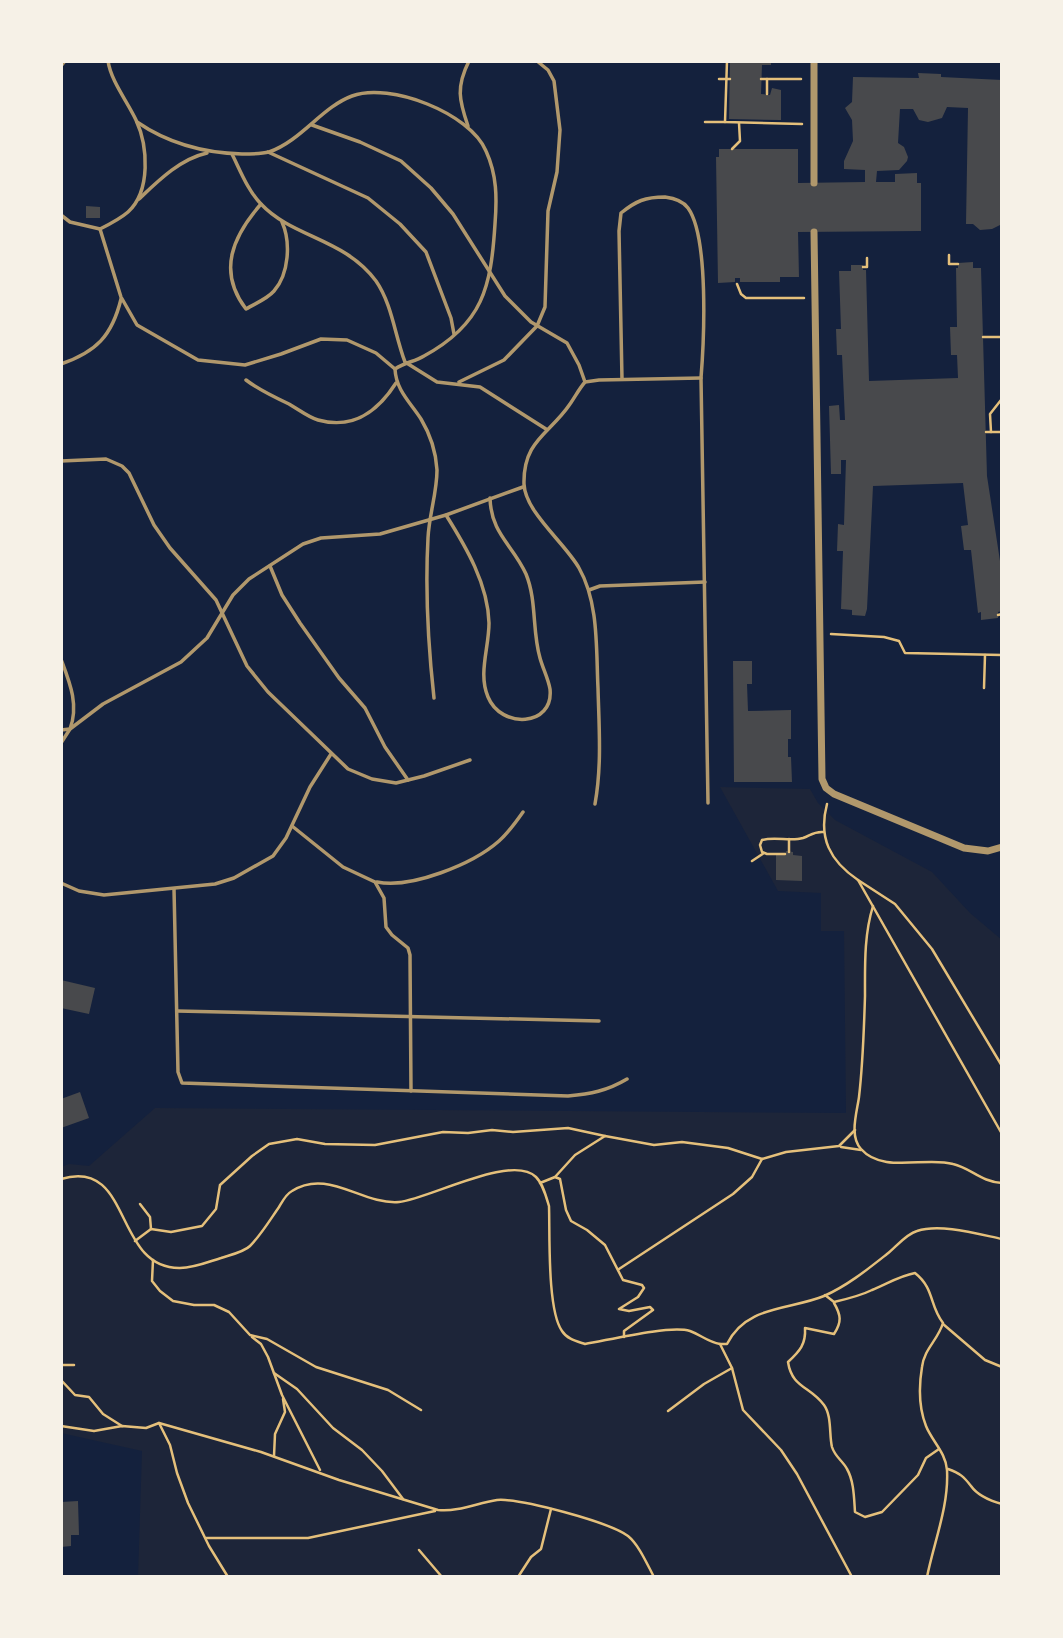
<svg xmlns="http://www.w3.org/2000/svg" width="1063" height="1638" font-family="'Roboto Serif',serif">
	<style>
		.green { fill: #1d2539 }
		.building { fill: #48494c }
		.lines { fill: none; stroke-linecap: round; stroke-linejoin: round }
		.path { stroke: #e5c07b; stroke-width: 2.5 }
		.service { stroke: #b1986c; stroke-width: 3.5 }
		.minor { stroke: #b1986c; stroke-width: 7 }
	</style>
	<rect width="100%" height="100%" fill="#14213d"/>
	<!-- green -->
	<polygon class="green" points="720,787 810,789 818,803 835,820 932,872 970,913 1002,940 1002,1577 138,1577 142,1451 61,1433 61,1167 69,1164 89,1166 155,1108 846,1113 844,931 821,931 821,893 778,891"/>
	<!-- building -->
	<g class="building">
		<polygon points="730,61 771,61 771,65 762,65 761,94 770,95 772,88 781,90 781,120 729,119"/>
		<polygon points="918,73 941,74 941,77 1002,80 1002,224 992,229 980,230 973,224 966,224 968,108 947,107 942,118 928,122 919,120 913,109 900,109 898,143 904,147 908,157 907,161 899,170 877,171 876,182 895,182 895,174 917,173 917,183 921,183 921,231 798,232 799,277 780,277 780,282 740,282 740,278 735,278 735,282 718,283 716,157 719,157 719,149 798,149 798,183 865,182 865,170 844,169 844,161 853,141 852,120 845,108 852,102 853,77 919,78"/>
		<polygon points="86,206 100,207 100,218 86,218"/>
		<polygon points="973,262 973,268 981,268 987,476 1002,574 1002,611 998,612 998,618 981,620 981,612 978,613 971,550 964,550 961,526 968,525 963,483 873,486 867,609 865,616 852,615 852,610 841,609 843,551 837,551 838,524 844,525 846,460 841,460 841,474 831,474 829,406 839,405 840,420 845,420 842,355 837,355 836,329 841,329 839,271 851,271 851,265 863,265 863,270 866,270 869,381 958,378 957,355 951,355 950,327 957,327 956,268 958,268 958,263"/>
		<polygon points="733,661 752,661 752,684 747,684 748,711 791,710 791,739 788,739 788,757 791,757 792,782 734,782"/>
		<polygon points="786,851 793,852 793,855 802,856 802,881 776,880 776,855 785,855"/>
		<polygon points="61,980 95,988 89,1014 61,1008"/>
		<polygon points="80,1092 89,1118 61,1128 61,1099"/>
		<polygon points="78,1501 79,1535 71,1535 71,1546 61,1547 61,1502"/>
	</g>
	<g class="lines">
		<!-- path -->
		<g class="path">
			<polyline points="727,61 725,122 802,124"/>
			<polyline points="719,79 730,79"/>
			<polyline points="761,79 801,79"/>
			<polyline points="767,94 767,79"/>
			<polyline points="705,122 725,122"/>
			<polyline points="732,149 740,141 739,123"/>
			<polyline points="949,255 949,264 958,264"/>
			<polyline points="863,267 867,267 867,258"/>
			<polyline points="737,284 741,294 746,298 804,298"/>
			<polyline points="983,337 1002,337"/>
			<polyline points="986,432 1002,432"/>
			<polyline points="991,432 990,414 1001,400"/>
			<polyline points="998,615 1002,614"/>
			<polyline points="831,634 884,637 899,641 905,653 1002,655"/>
			<polyline points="984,688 985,655"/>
			<path d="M827 804C818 838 830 861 858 880L1002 1134"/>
			<polyline points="789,839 789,852"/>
			<path d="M785 854H767L762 852 760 845 762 840C776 836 790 842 803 838 811 835 814 831 824 832"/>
			<polyline points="752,861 764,853"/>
			<polyline points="858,880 895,904 932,949 1002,1066"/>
			<path d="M873 906C864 935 865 965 865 996 864 1030 863 1063 859 1097 857 1112 849 1136 861 1149 883 1174 926 1156 953 1164 971 1168 981 1182 1002 1183"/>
			<polyline points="841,1147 861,1150"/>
			<polyline points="555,1177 560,1179 566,1210 571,1221 587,1230 605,1245 623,1280 642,1285 644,1288 638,1297 619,1309 629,1311 650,1307 653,1310 624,1331 624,1337"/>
			<path d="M61 1179C133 1157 113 1269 180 1268 194 1268 208 1262 221 1258 230 1255 244 1252 250 1246 261 1235 270 1220 279 1207 282 1202 286 1194 292 1191 328 1168 362 1205 399 1202 429 1199 512 1153 536 1177 543 1184 546 1196 549 1206 550 1233 547 1310 562 1331 567 1339 576 1341 585 1344 609 1340 669 1325 690 1331 701 1335 708 1342 720 1344L732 1368 743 1410 781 1450 797 1474 852 1577"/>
			<polyline points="540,1183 555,1177 575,1155 605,1136 654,1145 682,1142 728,1148 762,1159 786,1152 839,1146 855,1130"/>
			<polyline points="140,1204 150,1217 151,1229"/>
			<polyline points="135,1241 151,1229 171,1232 202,1226 216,1209 220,1185 252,1156 269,1144 297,1139 325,1144 375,1145 443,1132 468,1133 492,1130 513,1132 568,1128 605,1136"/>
			<polyline points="153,1260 152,1281 160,1291 173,1301 194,1305 214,1305 229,1312 250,1335 267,1339 316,1367 388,1390 421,1410"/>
			<polyline points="619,1269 733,1194 752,1177 762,1159"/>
			<path d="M825 1295 834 1302C847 1299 860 1296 872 1290 887 1284 899 1276 915 1273 935 1289 929 1305 943 1323 938 1340 924 1349 922 1367 919 1385 919 1408 926 1426 932 1441 946 1453 947 1470 949 1506 934 1542 927 1577"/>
			<path d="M834 1303C841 1315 842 1322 834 1334L805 1328C806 1344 800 1351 788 1362 792 1388 810 1386 824 1405 832 1416 829 1435 832 1447 835 1457 843 1461 847 1469 854 1481 854 1498 855 1512L865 1517 882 1512 918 1475 926 1458 939 1449"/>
			<polyline points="943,1324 985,1360 1002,1367"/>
			<polyline points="252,1337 261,1344 268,1357 282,1395 320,1470"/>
			<path d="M720 1344H727C746 1305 790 1310 824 1296 847 1286 868 1269 887 1254 896 1247 906 1234 917 1231 940 1223 978 1234 1002 1239"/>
			<polyline points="62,1365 74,1365"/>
			<polyline points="274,1373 297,1389 333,1428 362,1450 382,1471 403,1499"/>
			<polyline points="61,1380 75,1395 89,1397 103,1414 122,1426"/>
			<polyline points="668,1411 704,1384 732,1368"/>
			<path d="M159 1423 261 1452 339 1480 438 1510C459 1512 477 1503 497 1500 520 1498 609 1522 628 1536 639 1545 647 1564 654 1577"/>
			<polyline points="61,1426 94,1431 122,1426 146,1428 159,1423 170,1445 177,1473 188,1503 209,1546 228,1577"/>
			<polyline points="274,1456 275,1434 285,1412 283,1399"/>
			<path d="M948 1469C960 1473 964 1477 971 1486 978 1496 991 1501 1002 1504"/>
			<polyline points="206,1538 308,1538 435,1511"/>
			<polyline points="419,1550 442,1577"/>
			<polyline points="518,1577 531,1557 541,1549 551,1509"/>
		</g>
		<!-- service -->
		<g class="service">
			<polyline points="61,66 65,61"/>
			<path d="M137 122C169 144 203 153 242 154 250 154 261 154 269 152 301 141 322 107 352 96 390 82 470 113 486 151 497 175 497 198 495 224 491 287 483 324 424 356 414 362 405 362 395 369 396 390 410 402 421 419 430 434 436 452 437 470 437 493 429 515 428 538 425 592 428 644 434 698"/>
			<polyline points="312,125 360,142 401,161 431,188 453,214 505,296 531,322 567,343 579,365 585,382"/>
			<path d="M468 126C459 100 456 87 469 61"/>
			<polyline points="268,152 368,198 400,224 426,252 451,318 454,334"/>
			<path d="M232 154C240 170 248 191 261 204 293 238 344 238 376 281 392 304 395 336 405 362L437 382 480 387 546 429"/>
			<path d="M139 199C158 181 180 159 207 153"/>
			<path d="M261 204C233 236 217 271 246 309 256 303 267 299 274 291 289 274 291 242 282 222"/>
			<path d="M61 215 70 222 100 229C110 224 120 219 128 212 151 191 148 146 136 120 127 101 111 81 108 61"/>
			<polyline points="100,229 121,297 137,325 198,360 245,365 281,354 321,339 347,340 376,353 395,369"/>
			<path d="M61 364C96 352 112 336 121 299"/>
			<path d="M622 379 619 231 621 213C636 201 645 197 665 197 673 198 683 201 688 208 709 237 704 341 701 378L708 803"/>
			<path d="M246 380C259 390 274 397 289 404 298 409 308 417 318 420 354 430 378 411 396 383"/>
			<polyline points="459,382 504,360 537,326 545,307 548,211 557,172 560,130 554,81 548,70 537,61"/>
			<polyline points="61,461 106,459 122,466 129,473 154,525 170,548 216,600 247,666 268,692 348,769 372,779 396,783 424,776 470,760"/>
			<path d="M446 515C466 547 488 584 489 623 489 648 478 674 488 697 501 729 554 727 550 689 548 678 543 669 540 658 532 631 537 601 526 574 513 545 491 534 490 498"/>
			<polyline points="270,566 282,595 300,623 339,678 365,708 385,747 408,780"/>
			<polyline points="589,590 600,586 705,582"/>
			<path d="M61 659C70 683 79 705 70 729L61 730"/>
			<polyline points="61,743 70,729 103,704 181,662 207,638 233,595 249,579 303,544 321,538 380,534 446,515 523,487"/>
			<path d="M595 804C602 765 599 727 598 688 596 649 599 603 579 568 565 543 525 512 524 484 523 440 550 434 570 404 575 397 579 389 585 382L599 380 701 378"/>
			<polyline points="292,826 343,867 375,882 384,898 386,927 392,935 408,948 410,955 411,1091"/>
			<path d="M377 882C411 889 473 864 499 841 508 833 516 822 523 812"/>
			<polyline points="61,883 79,891 104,895 215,884 234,878 273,856 286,838 310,787 331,754"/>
			<path d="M174 889 178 1072 182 1083 568 1096C590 1094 607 1091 627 1079"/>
			<polyline points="177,1011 599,1021"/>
		</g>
		<!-- minor -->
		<g class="minor">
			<polyline points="814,61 814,183"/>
			<polyline points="814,232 822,779 826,788 834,794 964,848 988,851 1002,847"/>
		</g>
	</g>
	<!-- border -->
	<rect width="1063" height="1638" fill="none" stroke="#f6f1e7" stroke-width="126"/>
</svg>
